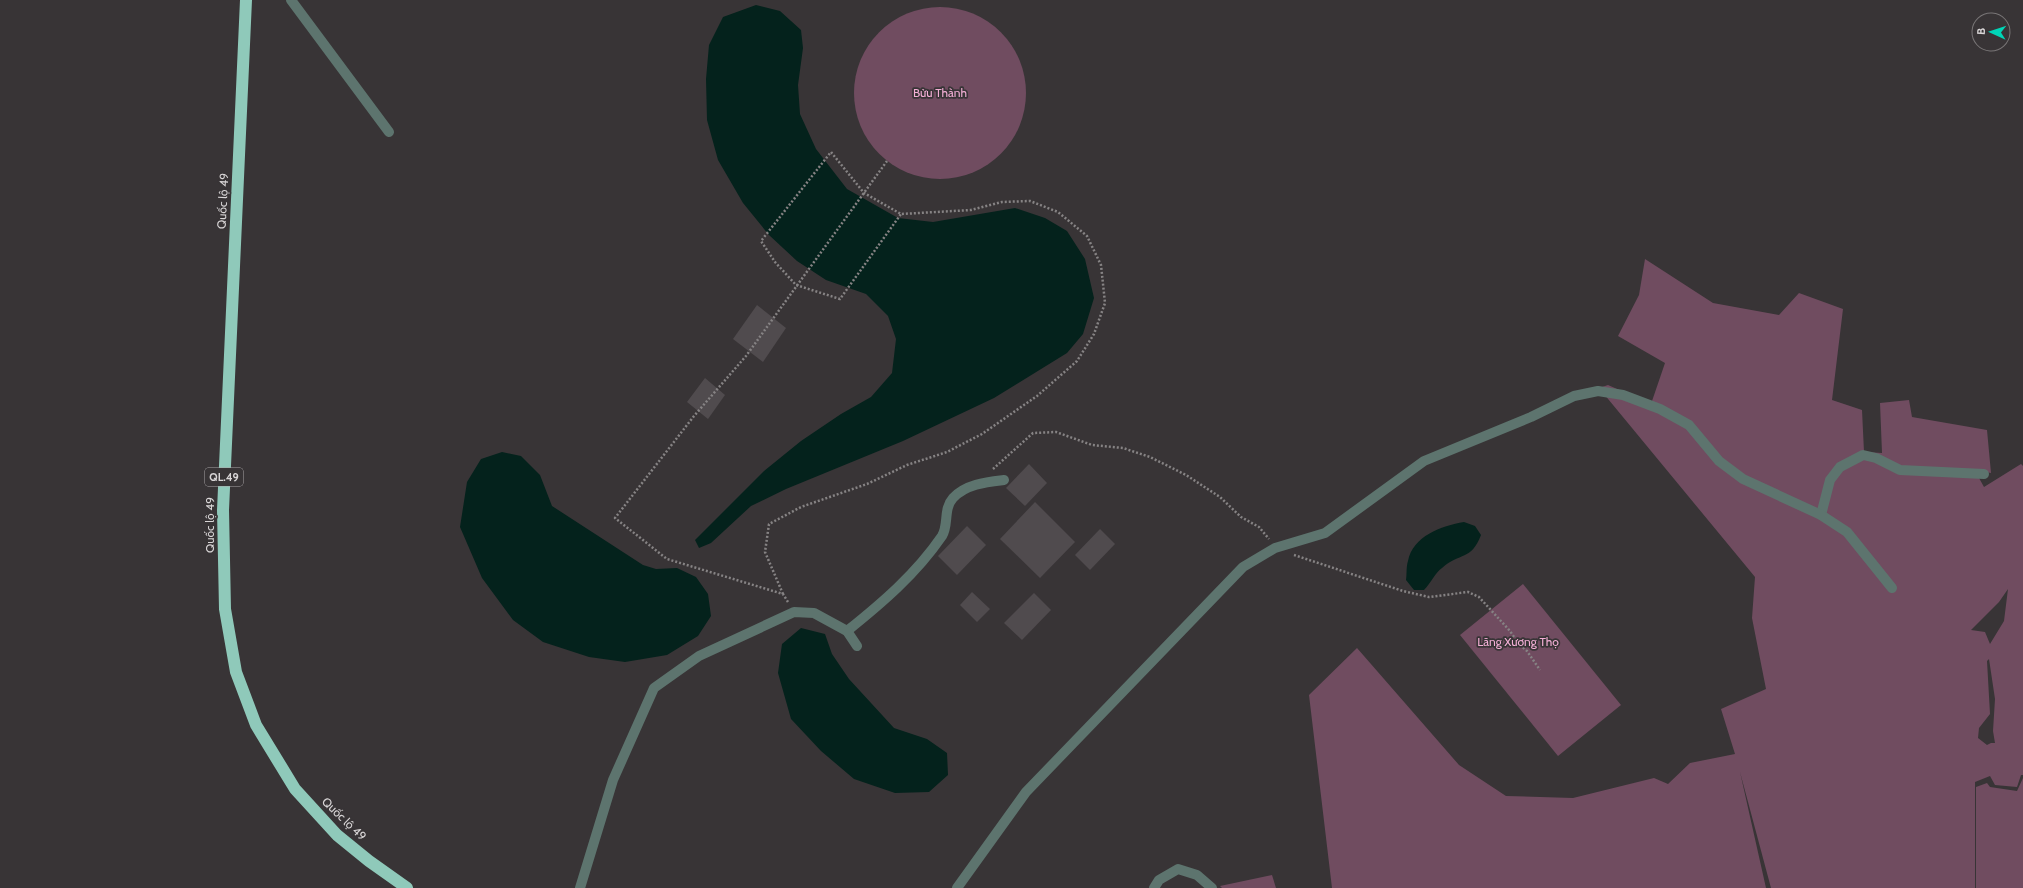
<svg xmlns="http://www.w3.org/2000/svg" width="2023" height="888" font-family="Cabin,sans-serif">
	<style>
		.green { fill: #704c60; fill-rule: evenodd }
		.water { fill: #04221c }
		.building { fill: #504b4e }
		.lines { fill: none; stroke-linecap: round; stroke-linejoin: round }
		.path { stroke: #868384; stroke-width: 2.5; stroke-dasharray: 2 2; stroke-linecap: butt }
		.minor { stroke: #5d746e; stroke-width: 10 }
		.highway { stroke: #8fc9ba; stroke-width: 12 }
		.labels { text-anchor: middle; stroke-width: 3.5; stroke-linejoin: round; paint-order: stroke }
		.shield { fill: #383436; stroke: #a9a5a7; stroke-width: 1 }
		.shield-label { font-size: 11px; font-weight: bold; fill: #d9d6d7 }
		.park-label { font-size: 12px; fill: #f4afd6; stroke: #383436 }
		.street-label { font-size: 12px; fill: #d9d6d7; stroke: #383436 }
	</style>
	<rect width="100%" height="100%" fill="#383436"/>
	<!-- green -->
	<g class="green">
		<circle cx="940" cy="93" r="86"/>
		<path d="M1645 259 1713 303 1779 315 1799 293 1843 309 1832 400 1862 410 1864 452 1882 453 1880 403 1909 400 1912 417 1987 430 1991 473 1981 471 1979 478 1984 487 2021 464 2023 466V775H2021L2017 787 1995 785 1990 776 1975 782V888H1771L1740 772 1766 888H1332L1309 695 1357 648 1459 765 1506 796 1573 798 1654 778 1668 784 1690 763 1735 754 1721 709 1766 689 1752 618 1755 577 1599 388 1608 385 1651 404 1665 363 1618 336 1639 295ZM2008 589 2004 621 1990 644 1985 632 1971 630 1999 602ZM1989 659 1995 699 1993 731 1995 743H1991L1987 745 1978 738 1979 728 1990 714 1987 661Z"/>
		<polygon points="1523,584 1621,705 1558,756 1460,635"/>
		<polygon points="2023,778 2023,888 1976,888 1976,787 1987,783 1990,787 2017,791"/>
		<polygon points="1272,875 1276,888 1222,888 1220,886"/>
	</g>
	<!-- water -->
	<g class="water">
		<polygon points="756,5 780,11 801,30 803,48 798,85 800,114 816,149 847,189 898,218 933,222 1015,208 1045,218 1067,231 1085,259 1094,298 1083,334 1067,353 994,398 903,441 786,489 751,506 711,543 699,548 695,540 764,471 801,441 841,414 871,397 892,373 896,339 888,316 866,294 826,280 797,261 769,235 743,203 718,160 707,120 706,79 709,45 723,17"/>
		<polygon points="502,452 521,456 540,475 552,506 643,565 656,569 677,568 696,577 708,594 711,616 698,636 667,655 625,662 589,657 543,642 513,620 482,578 460,527 467,482 481,459"/>
		<path d="M1464 522 1475 526 1481 535C1471 561 1460 552 1442 568 1435 573 1431 583 1424 590H1414L1406 580C1407 574 1406 567 1408 561 1413 536 1441 526 1464 522Z"/>
		<polygon points="801,628 825,634 832,654 849,679 894,728 927,739 947,753 948,775 929,792 895,793 854,779 821,751 791,719 778,673 782,644"/>
	</g>
	<!-- building -->
	<g class="building">
		<polygon points="757,305 786,328 763,362 733,339"/>
		<polygon points="705,378 725,395 708,419 687,402"/>
		<polygon points="1029,464 1047,483 1025,506 1006,488"/>
		<polygon points="1035,502 1075,542 1040,578 1000,539"/>
		<polygon points="967,526 986,545 957,575 938,556"/>
		<polygon points="1100,529 1115,544 1090,570 1075,555"/>
		<polygon points="972,592 990,609 977,622 960,605"/>
		<polygon points="1034,593 1051,610 1022,640 1004,623"/>
	</g>
	<g class="lines">
		<!-- path -->
		<g class="path">
			<polyline points="993,469 1033,433 1056,432 1092,445 1123,448 1150,457 1186,475 1220,497 1241,517 1259,527 1269,539"/>
			<polyline points="1294,555 1403,591 1429,597 1468,592 1479,597 1510,631 1518,643 1527,651 1540,670"/>
			<polyline points="783,594 765,552 769,524 801,507 867,484 907,465 947,452 982,434 1037,396 1077,361 1094,334 1105,303 1101,265 1087,236 1058,212 1030,201 1002,202 971,210 901,214 864,193 831,152 761,241 775,262 796,285 840,299 901,214"/>
			<polyline points="788,602 783,594 667,559 615,518 694,416 746,356 887,161"/>
		</g>
		<!-- minor -->
		<g class="minor">
			<polyline points="291,0 389,132"/>
			<polyline points="1821,515 1830,480 1840,467 1863,455 1876,458 1900,470 1984,474"/>
			<path d="M847 631C882 603 916 574 942 536 949 525 943 509 953 498 966 484 987 482 1004 480"/>
			<polyline points="580,888 613,780 654,688 699,656 794,612 814,613 847,631 857,646"/>
			<polyline points="957,888 1026,792 1243,567 1275,548 1325,533 1424,461 1531,417 1574,396 1598,391 1623,395 1660,409 1689,425 1719,461 1743,479 1821,515 1847,532 1892,588"/>
			<polyline points="1154,888 1159,880 1178,869 1197,875 1212,888"/>
		</g>
		<!-- highway -->
		<polyline class="highway" points="246,0 223,510 225,609 236,672 256,725 295,789 337,835 369,861 407,888"/>
	</g>
	<g class="labels">
		<!-- shield labels -->
		<rect class="shield" x="205" y="468" width="38" height="18" rx="3"/>
		<g class="shield-label">
			<text x="224" y="481">QL.49</text>
		</g>
		<!-- park labels -->
		<g class="park-label">
			<text x="940" y="97">Bửu Thành</text>
			<text x="1518" y="646">Lăng Xương Thọ</text>
		</g>
		<!-- street labels -->
		<g class="street-label">
			<text transform="translate(223 201) rotate(-87)" y="4">Quốc lộ 49</text>
			<text transform="translate(210 525) rotate(-90)" y="4">Quốc lộ 49</text>
			<text transform="translate(344 819) rotate(44)" y="4">Quốc lộ 49</text>
		</g>
	</g>
	<!-- north arrow -->
	<g transform="translate(1991 32) rotate(273)"><circle r="19" fill="#383436" stroke="#787576"/>
	<path d="M0-3L7 15L0 10L-7 15Z" fill="#00d5b7"/>
	<text y="-6" font-size="11" font-weight="bold" text-anchor="middle" fill="#d9d6d7">B</text>
	</g>
</svg>
